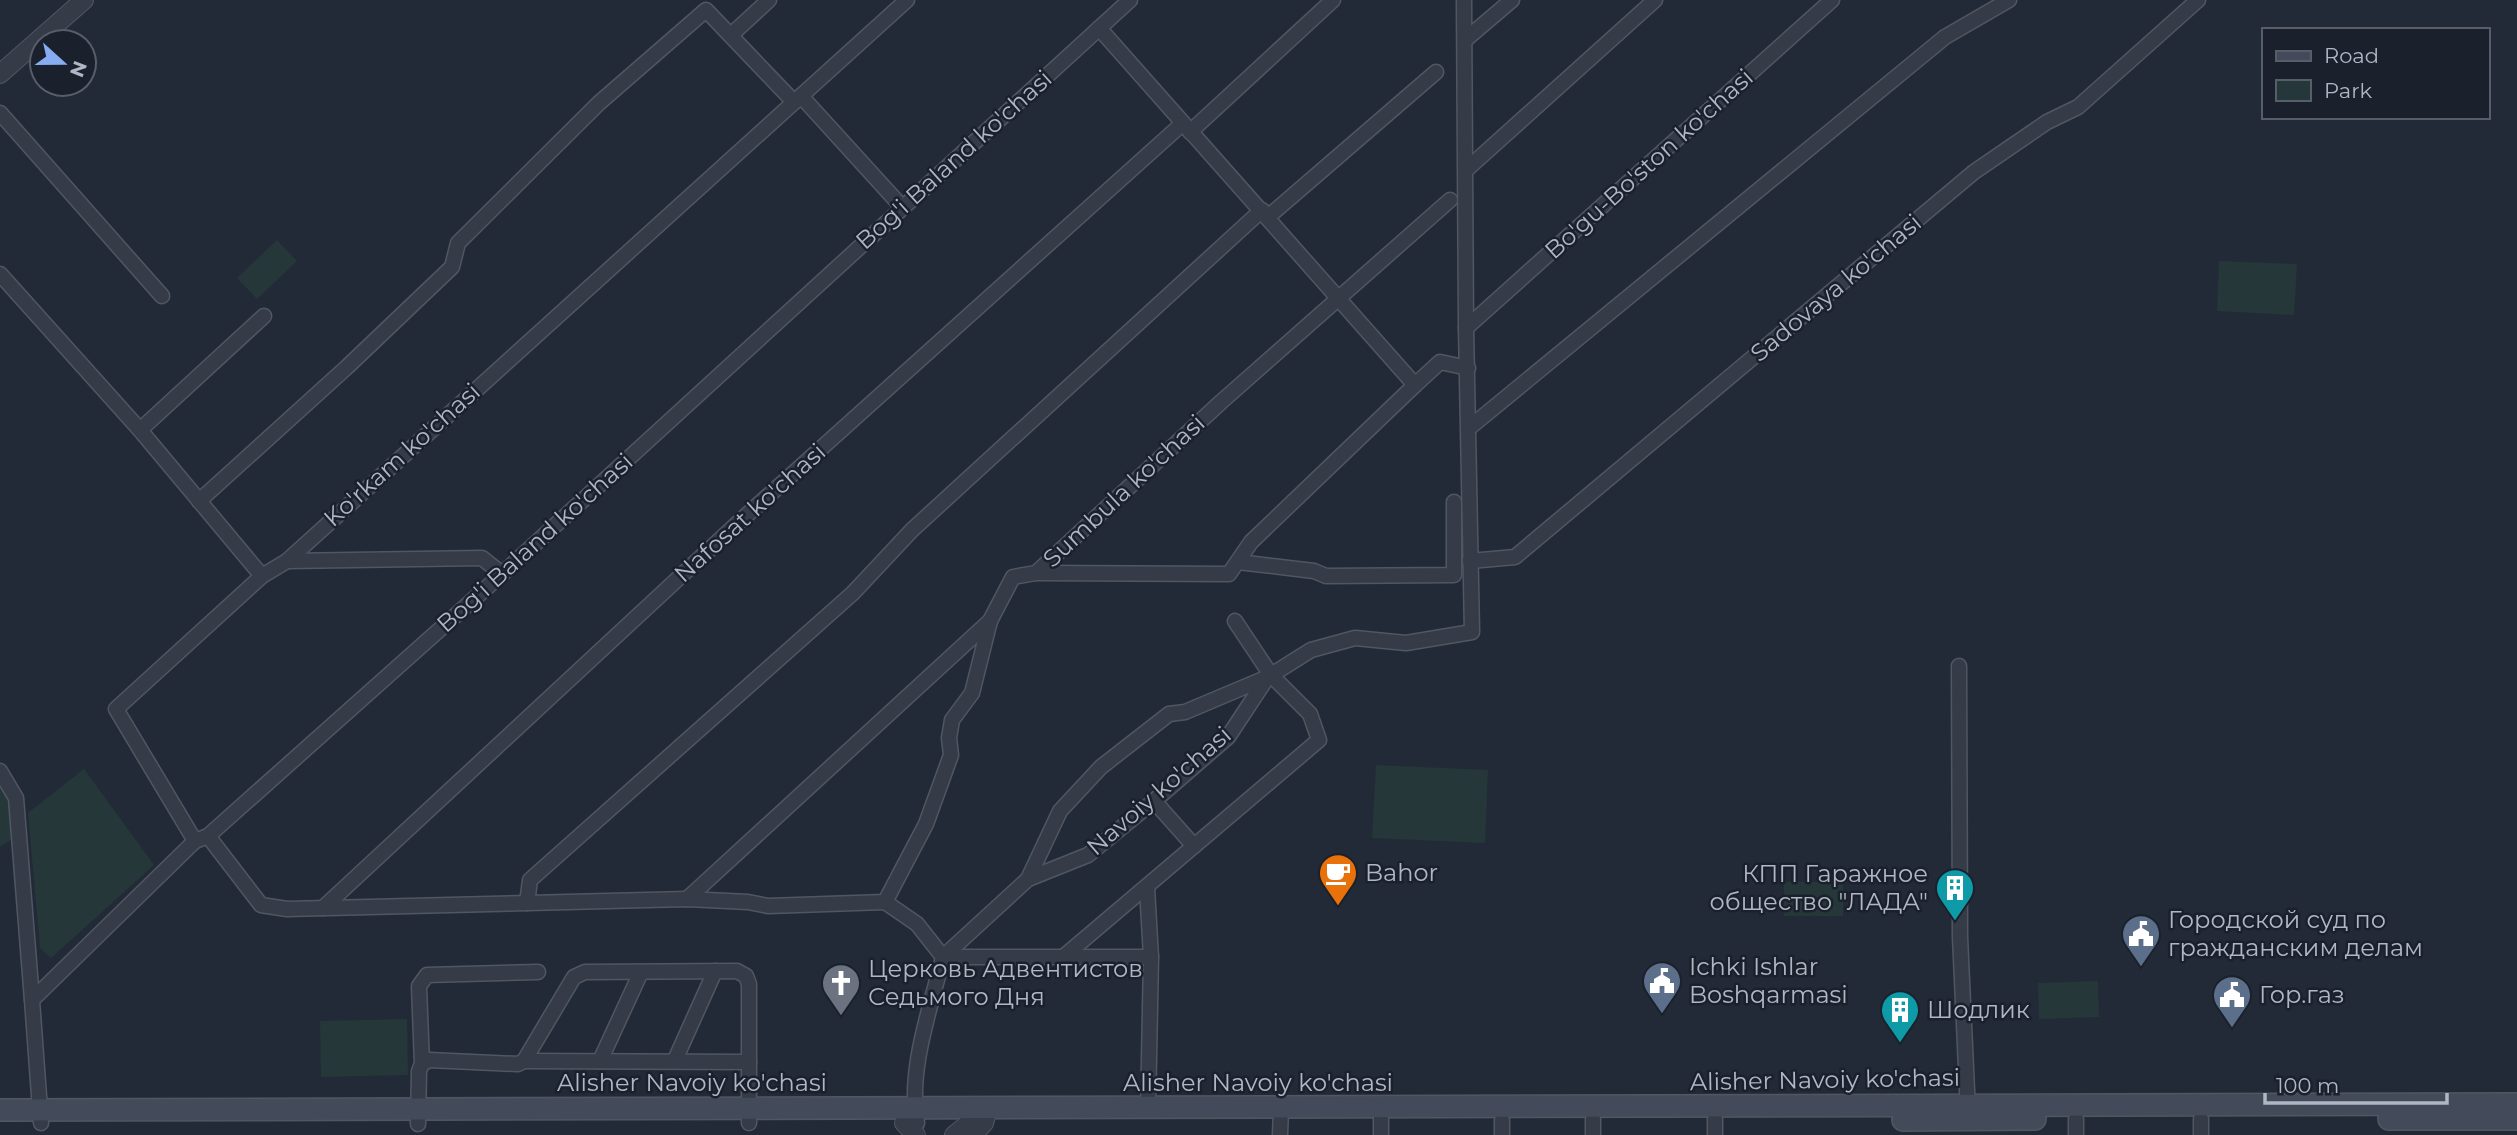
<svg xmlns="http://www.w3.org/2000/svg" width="2517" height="1135" font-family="Montserrat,sans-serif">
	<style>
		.green { fill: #253739 }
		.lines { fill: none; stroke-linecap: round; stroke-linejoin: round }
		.minor-casing { stroke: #505762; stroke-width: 17 }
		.tertiary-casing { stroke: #505762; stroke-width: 20 }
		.secondary-casing { stroke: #505762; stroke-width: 24 }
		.minor { stroke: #353c48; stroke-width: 14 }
		.tertiary { stroke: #353c48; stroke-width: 18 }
		.secondary { stroke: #434b5b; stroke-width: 21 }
		.labels { text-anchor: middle; stroke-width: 5; stroke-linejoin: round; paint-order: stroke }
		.street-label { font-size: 24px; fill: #b0b7c4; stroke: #1b212c }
		.poi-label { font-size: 24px; fill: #b0b7c4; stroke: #1b212c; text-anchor: start }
	</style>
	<rect width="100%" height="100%" fill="#222a37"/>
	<!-- green -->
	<g class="green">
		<polygon points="277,240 297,261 257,299 237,278"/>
		<polygon points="2219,261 2297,264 2294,315 2217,311"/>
		<polygon points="1376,765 1488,770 1485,843 1372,838"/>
		<polygon points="84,769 154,865 51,958 40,948 28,813"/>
		<polygon points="0,784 10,801 12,839 0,847"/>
		<rect x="1784" y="882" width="59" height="34"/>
		<polygon points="2098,981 2099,1017 2039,1019 2038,983"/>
		<polygon points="407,1019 408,1075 321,1077 320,1021"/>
	</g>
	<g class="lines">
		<defs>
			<g id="minor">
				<polyline points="1099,28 1415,385 1440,362 1468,368"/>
				<polyline points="731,35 769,0"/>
				<polyline points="1465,40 1512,0"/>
				<polyline points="801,96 902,207"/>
				<polyline points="0,113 162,296"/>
				<polyline points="1190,132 1333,0"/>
				<polyline points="1466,170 1655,0"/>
				<polyline points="1269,216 1436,72"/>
				<polyline points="0,274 140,430 262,576"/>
				<polyline points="1466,328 1832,0"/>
				<polyline points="1469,428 1945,37 2009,0"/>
				<polyline points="140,430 264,316"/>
				<polyline points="199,501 347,367 452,267 458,243 599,103 706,10 794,102"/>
				<polyline points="287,561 482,558 502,574"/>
				<polyline points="1470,561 1515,557 1974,172 2047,122 2078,107 2198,0"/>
				<polyline points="1238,562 1314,571 1326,576 1454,575 1454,502"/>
				<polyline points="1036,573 1229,574 1251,542 1415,385"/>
				<polyline points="1959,666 1960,937 1968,1112"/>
				<polyline points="0,771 16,798 32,1000"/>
				<polyline points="1154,801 1194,846"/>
				<path d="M208 836 261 905 287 909 687 899 748 902 768 906 885 902 917 924 943 957C930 1010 908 1069 917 1123"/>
				<polyline points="195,841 116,709 262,576 287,561 907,0"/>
				<polyline points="1028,879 1088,855 1154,801 1228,737 1267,678"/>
				<polyline points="1147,888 1151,957 1148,1110"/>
				<polyline points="687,899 990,621 1013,577 1036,573 1221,402 1450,200"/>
				<polyline points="885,902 926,824 951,755 949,738 952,720 972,693 990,621"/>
				<polyline points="527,903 530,880 853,593 912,530 1262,210"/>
				<polyline points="323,908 739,522 1182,124"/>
				<polyline points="943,957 1028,879 1060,811 1101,767 1169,714 1185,712 1268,677 1311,650 1355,638 1406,643 1472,632 1466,328 1464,0"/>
				<polyline points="943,957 1151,957"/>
				<polyline points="1062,958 1319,740 1310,714 1271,675 1235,621"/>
				<polyline points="675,1060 715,971"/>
				<polyline points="524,1061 749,1062"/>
				<polyline points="600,1061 641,972"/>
				<polyline points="422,1064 419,986 427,975 538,972"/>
				<polyline points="1715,1119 1715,1135"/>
				<polyline points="41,1123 32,1000 195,841 208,836 502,574 1130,0"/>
				<polyline points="418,1124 419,1071 422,1064 429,1060 518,1064 524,1061 574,977 585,972 737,971 746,976 749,984 749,1123"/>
				<polyline points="1280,1135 1281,1109"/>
				<polyline points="1381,1135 1381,1109"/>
				<polyline points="1502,1135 1502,1120"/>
				<polyline points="1593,1135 1593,1119"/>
				<polyline points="2076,1135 2076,1119"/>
				<polyline points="2201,1135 2201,1119"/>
			</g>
			<g id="tertiary">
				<polyline points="0,74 84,0"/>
				<polyline points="904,1123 916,1135"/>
				<polyline points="954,1135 968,1124 974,1110"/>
				<polyline points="973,1135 984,1123 988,1109"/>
			</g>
			<g id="secondary">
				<polyline points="0,1110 2517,1104"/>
				<polyline points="2389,1119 2517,1119"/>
				<polyline points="1903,1120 2035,1119"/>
			</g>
		</defs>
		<!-- minor casing -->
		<use href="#minor" class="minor-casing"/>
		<!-- tertiary casing -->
		<use href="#tertiary" class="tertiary-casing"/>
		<!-- secondary casing -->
		<use href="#secondary" class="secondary-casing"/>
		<!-- minor -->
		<use href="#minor" class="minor"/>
		<!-- tertiary -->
		<use href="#tertiary" class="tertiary"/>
		<!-- secondary -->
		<use href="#secondary" class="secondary"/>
	</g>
	<!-- icons -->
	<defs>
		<symbol id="cafe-pin" viewBox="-11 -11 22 30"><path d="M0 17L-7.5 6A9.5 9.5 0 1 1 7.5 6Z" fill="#e8710a" stroke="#1b212c"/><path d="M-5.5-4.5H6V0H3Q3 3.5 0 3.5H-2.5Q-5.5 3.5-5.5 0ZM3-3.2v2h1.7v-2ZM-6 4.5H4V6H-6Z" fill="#fff"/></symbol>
		<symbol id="building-pin" viewBox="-11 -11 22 30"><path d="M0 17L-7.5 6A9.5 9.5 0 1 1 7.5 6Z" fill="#0f9aa8" stroke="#1b212c"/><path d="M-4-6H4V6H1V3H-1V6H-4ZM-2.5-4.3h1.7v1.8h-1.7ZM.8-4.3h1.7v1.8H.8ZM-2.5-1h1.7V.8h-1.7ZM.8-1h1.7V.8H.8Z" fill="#fff"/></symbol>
		<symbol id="civic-pin" viewBox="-11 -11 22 30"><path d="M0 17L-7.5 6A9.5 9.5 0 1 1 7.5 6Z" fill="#5c6f8a" stroke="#1b212c"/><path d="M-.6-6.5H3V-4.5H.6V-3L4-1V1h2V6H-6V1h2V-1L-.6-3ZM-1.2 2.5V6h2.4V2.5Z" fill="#fff"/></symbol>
		<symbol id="church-pin" viewBox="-11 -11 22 30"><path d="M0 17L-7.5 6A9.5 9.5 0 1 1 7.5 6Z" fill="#6b7280" stroke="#1b212c"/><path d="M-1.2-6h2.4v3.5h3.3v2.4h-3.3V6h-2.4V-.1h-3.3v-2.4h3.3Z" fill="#fff"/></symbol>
	</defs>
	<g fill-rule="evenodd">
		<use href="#cafe-pin" x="1316" y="851" width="44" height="60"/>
		<use href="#building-pin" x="1933" y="866" width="44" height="60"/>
		<use href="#civic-pin" x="2119" y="912" width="44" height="60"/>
		<use href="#civic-pin" x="1640" y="959" width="44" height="60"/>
		<use href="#church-pin" x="819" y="961" width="44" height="60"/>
		<use href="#civic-pin" x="2210" y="973" width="44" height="60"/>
		<use href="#building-pin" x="1878" y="988" width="44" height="60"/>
	</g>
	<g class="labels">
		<!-- street labels -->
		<g class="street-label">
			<text transform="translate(954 160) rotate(-42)" y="8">Bog'i Baland ko'chasi</text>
			<text transform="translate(1649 164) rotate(-42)" y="8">Bo'gu-Bo'ston ko'chasi</text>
			<text transform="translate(1836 288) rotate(-40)" y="8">Sadovaya ko'chasi</text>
			<text transform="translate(402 455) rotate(-42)" y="8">Ko'rkam ko'chasi</text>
			<text transform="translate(1124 491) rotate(-43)" y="8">Sumbula ko'chasi</text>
			<text transform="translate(750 513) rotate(-42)" y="8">Nafosat ko'chasi</text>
			<text transform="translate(535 543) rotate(-42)" y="8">Bog'i Baland ko'chasi</text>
			<text transform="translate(1159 791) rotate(-41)" y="8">Navoiy ko'chasi</text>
			<text transform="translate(1825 1080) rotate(-1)" y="8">Alisher Navoiy ko'chasi</text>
			<text x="692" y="1091">Alisher Navoiy ko'chasi</text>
			<text x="1258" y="1091">Alisher Navoiy ko'chasi</text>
		</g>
		<!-- poi labels -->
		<g class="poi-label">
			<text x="1365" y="881">Bahor</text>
			<text x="1928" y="882" text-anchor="end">КПП Гаражное<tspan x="1928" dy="28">общество "ЛАДА"</tspan></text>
			<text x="2168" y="928">Городской суд по<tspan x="2168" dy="28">гражданским делам</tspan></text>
			<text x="1689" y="975">Ichki Ishlar<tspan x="1689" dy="28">Boshqarmasi</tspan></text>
			<text x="868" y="977">Церковь Адвентистов<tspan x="868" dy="28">Седьмого Дня</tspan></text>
			<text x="2259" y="1003">Гор.газ</text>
			<text x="1927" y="1018">Шодлик</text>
		</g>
	</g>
	<!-- legend -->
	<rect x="2262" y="28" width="228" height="91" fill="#1b212c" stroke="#575d69" stroke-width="2"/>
	<rect x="2276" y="51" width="35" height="10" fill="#434b5b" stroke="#575d69" stroke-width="2"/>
	<text x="2324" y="63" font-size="21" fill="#b0b7c4">Road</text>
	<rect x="2276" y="80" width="35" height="21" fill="#253739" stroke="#575d69" stroke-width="2"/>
	<text x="2324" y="98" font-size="21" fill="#b0b7c4">Park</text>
	<!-- north arrow -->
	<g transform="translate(63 63) rotate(111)"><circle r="33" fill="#1b212c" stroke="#575d69" stroke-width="2"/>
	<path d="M0-5L12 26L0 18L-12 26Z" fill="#87acf2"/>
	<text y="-10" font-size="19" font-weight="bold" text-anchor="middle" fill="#b0b7c4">N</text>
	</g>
	<!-- scale -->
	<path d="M2265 1093v10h182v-10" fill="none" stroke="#b0b7c4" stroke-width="3.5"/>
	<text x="2276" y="1093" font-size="21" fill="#b0b7c4" stroke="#1b212c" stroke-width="5" paint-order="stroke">100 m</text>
</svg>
